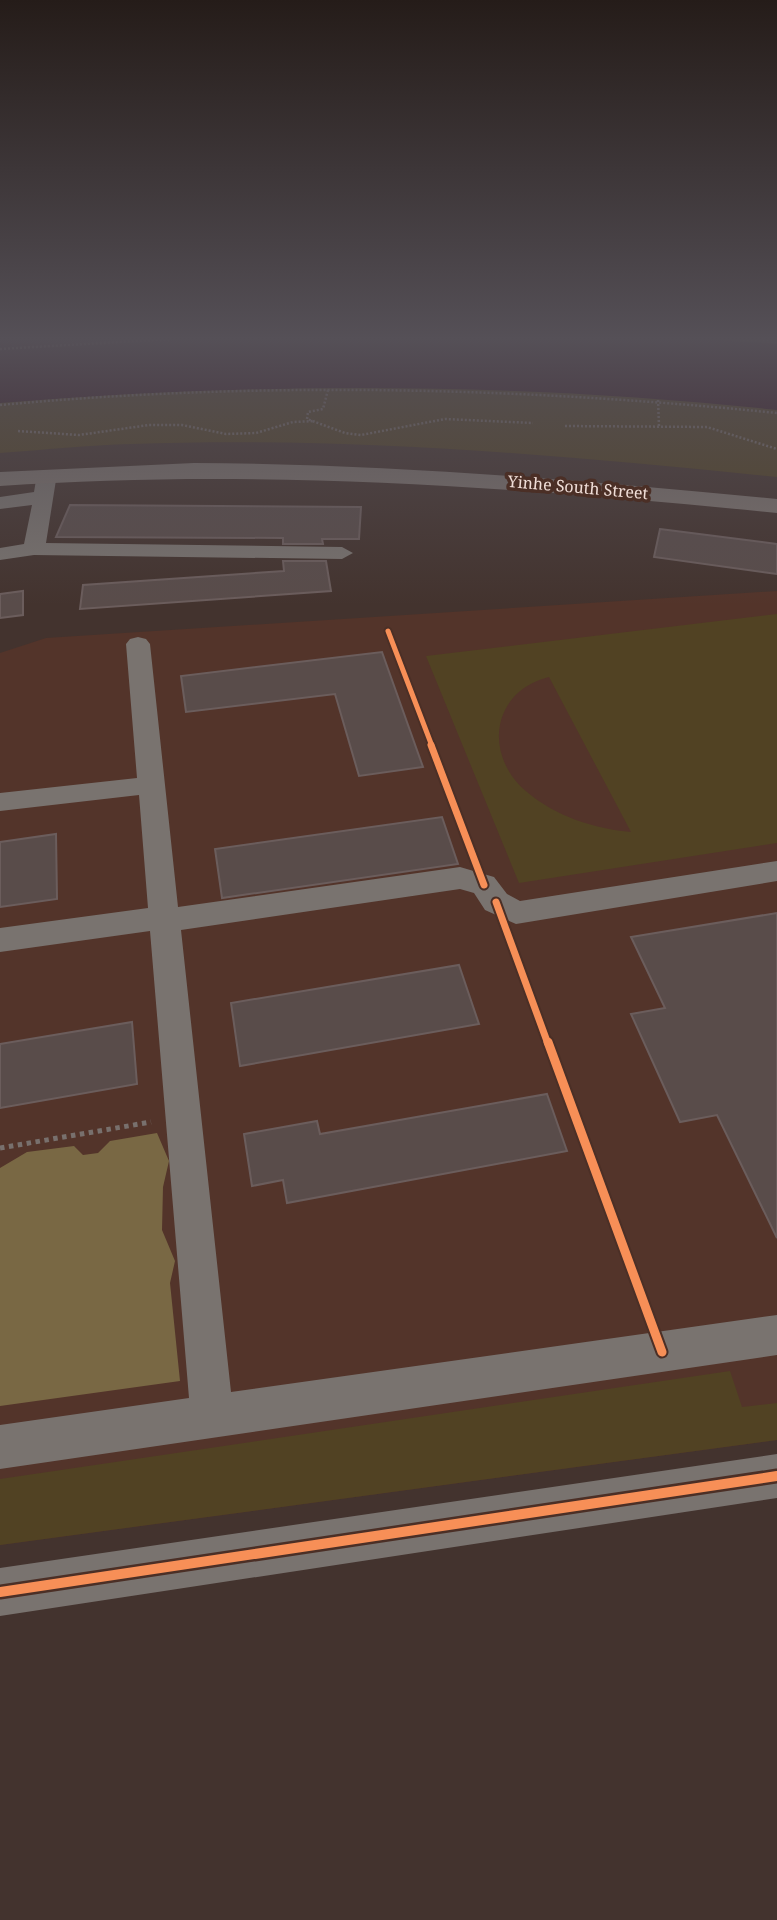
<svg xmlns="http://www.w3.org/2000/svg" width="777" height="1920" font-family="'Noto Serif',serif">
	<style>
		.built { fill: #53342a }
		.green { fill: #514223; fill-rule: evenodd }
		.forest { fill: #796844 }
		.water { fill: #311020 }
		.building { fill: #594c4a; stroke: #6b5d5c; stroke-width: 2 }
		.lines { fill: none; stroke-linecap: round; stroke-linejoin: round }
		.path-far1 { stroke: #78706d; stroke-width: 2.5; stroke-dasharray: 2 2; stroke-linecap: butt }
		.path { stroke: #78706d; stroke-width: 5; stroke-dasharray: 4.5 4.5; stroke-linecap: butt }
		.minor { fill: #79736f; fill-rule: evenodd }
		.major { fill: #7c736e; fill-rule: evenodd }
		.cycleway-far3-casing { stroke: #4b2f26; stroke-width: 9 }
		.cycleway-far2-casing { stroke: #4b2f26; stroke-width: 11 }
		.cycleway-far1-casing { stroke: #4b2f26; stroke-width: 13 }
		.cycleway-casing { stroke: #4b2f26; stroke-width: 15 }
		.cycleway-far3 { stroke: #f78f57; stroke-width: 5 }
		.cycleway-far2 { stroke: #f78f57; stroke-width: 7 }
		.cycleway-far1 { stroke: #f78f57; stroke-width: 9 }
		.cycleway { stroke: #f78f57; stroke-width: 10 }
		.labels { text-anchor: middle; stroke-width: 7; stroke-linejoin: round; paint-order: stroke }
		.far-street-label { font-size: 16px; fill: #f0ded8; stroke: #4b2f26 }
	</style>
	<rect width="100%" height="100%" fill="#43332e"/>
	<!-- built -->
	<polygon class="built" points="777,591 777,1440 0,1545 0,653 46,638"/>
	<!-- green -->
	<g class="green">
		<path d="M0 336H777V477C563 455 347 436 132 444 88 445 44 450 0 453Z"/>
		<path d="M777 614V843L519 883 426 656ZM549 677 631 832C595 829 555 816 527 792 483 756 491 691 549 677Z"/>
		<polygon points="730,1371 742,1407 777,1403 777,1440 0,1545 0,1479"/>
	</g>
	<!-- forest -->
	<polygon class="forest" points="157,1133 169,1161 163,1187 162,1230 175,1261 170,1283 180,1381 0,1406 0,1168 27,1152 74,1146 83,1155 98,1153 110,1141"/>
	<!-- water -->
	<path class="water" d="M86 336H658L777 344V410C517 382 261 382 0 403V338Z"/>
	<!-- building -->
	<g class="building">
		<polygon points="70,505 361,507 359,539 322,539 323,544 283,544 283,538 56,537"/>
		<polygon points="660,529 777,544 777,574 654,557"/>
		<polygon points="283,561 326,561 331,591 80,609 83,585 284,571"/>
		<polygon points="23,591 23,615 0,618 0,594"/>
		<polygon points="382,652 423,767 359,776 335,694 186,712 181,676"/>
		<polygon points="442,817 458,864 222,898 215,849"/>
		<polygon points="56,834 57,899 0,907 0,842"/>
		<polygon points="777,913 777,1238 717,1115 680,1122 631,1014 665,1008 631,937"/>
		<polygon points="459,965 479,1024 240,1066 231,1003"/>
		<polygon points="132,1022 137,1084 0,1108 0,1044"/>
		<polygon points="547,1094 567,1151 287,1203 283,1180 252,1186 244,1134 317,1121 320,1134"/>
	</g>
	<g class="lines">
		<!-- path-far1 -->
		<g class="path-far1">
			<polyline points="695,336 777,342"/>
			<polyline points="0,349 221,336"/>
			<polyline points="328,390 323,409 308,412 307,419 345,433 361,435 445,419 533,423"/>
			<polyline points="658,400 659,426"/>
			<path d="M0 405C258 381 519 387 777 413"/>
			<polyline points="565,426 707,427 777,449"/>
			<polyline points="18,431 79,435 149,425 182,425 226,434 256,433 293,422 315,421"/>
		</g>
		<!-- path -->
		<polyline class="path" points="0,1148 151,1122"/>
		<!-- minor -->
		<g class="minor">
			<polygon points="46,474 56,480 46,543 342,547 353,553 342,559 34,555 0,560 0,548 24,544 32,505 0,509 0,497 34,492 36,480"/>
			<polygon points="138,637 146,639 150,644 178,907 460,867 494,877 507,894 520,901 777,861 777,881 516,924 485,910 474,893 460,889 181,930 231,1392 777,1315 777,1355 0,1469 0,1425 189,1398 150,931 0,952 0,928 148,908 139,795 0,811 0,793 137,778 126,644 130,639"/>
			<polygon points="777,1454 777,1498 0,1616 0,1568"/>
		</g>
		<!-- major -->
		<path class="major" d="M194 463C389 464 583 480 777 499V513C516 487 262 468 0 486V472Z"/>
		<defs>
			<polyline id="cycleway-far3" points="388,631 432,746"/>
			<g id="cycleway-far2">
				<polyline points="431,745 484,885"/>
				<polyline points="496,902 548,1044"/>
			</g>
			<polyline id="cycleway-far1" points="548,1042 662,1352"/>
			<polyline id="cycleway" points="0,1592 777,1476"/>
		</defs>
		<!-- cycleway-far3 casing -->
		<use href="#cycleway-far3" class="cycleway-far3-casing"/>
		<!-- cycleway-far2 casing -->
		<use href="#cycleway-far2" class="cycleway-far2-casing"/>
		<!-- cycleway-far1 casing -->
		<use href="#cycleway-far1" class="cycleway-far1-casing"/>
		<!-- cycleway casing -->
		<use href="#cycleway" class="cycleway-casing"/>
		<!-- cycleway-far3 -->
		<use href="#cycleway-far3" class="cycleway-far3"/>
		<!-- cycleway-far2 -->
		<use href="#cycleway-far2" class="cycleway-far2"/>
		<!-- cycleway-far1 -->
		<use href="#cycleway-far1" class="cycleway-far1"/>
		<!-- cycleway -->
		<use href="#cycleway" class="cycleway"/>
	</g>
	<!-- sky -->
	<linearGradient id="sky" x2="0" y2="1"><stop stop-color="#251c19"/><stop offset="0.56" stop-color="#555057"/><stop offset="1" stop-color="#555057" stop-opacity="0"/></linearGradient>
	<rect width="777" height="605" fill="url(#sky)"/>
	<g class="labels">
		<!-- far-street labels -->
		<g class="far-street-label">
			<text transform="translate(578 487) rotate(5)" y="6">Yinhe South Street</text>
		</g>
	</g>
</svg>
